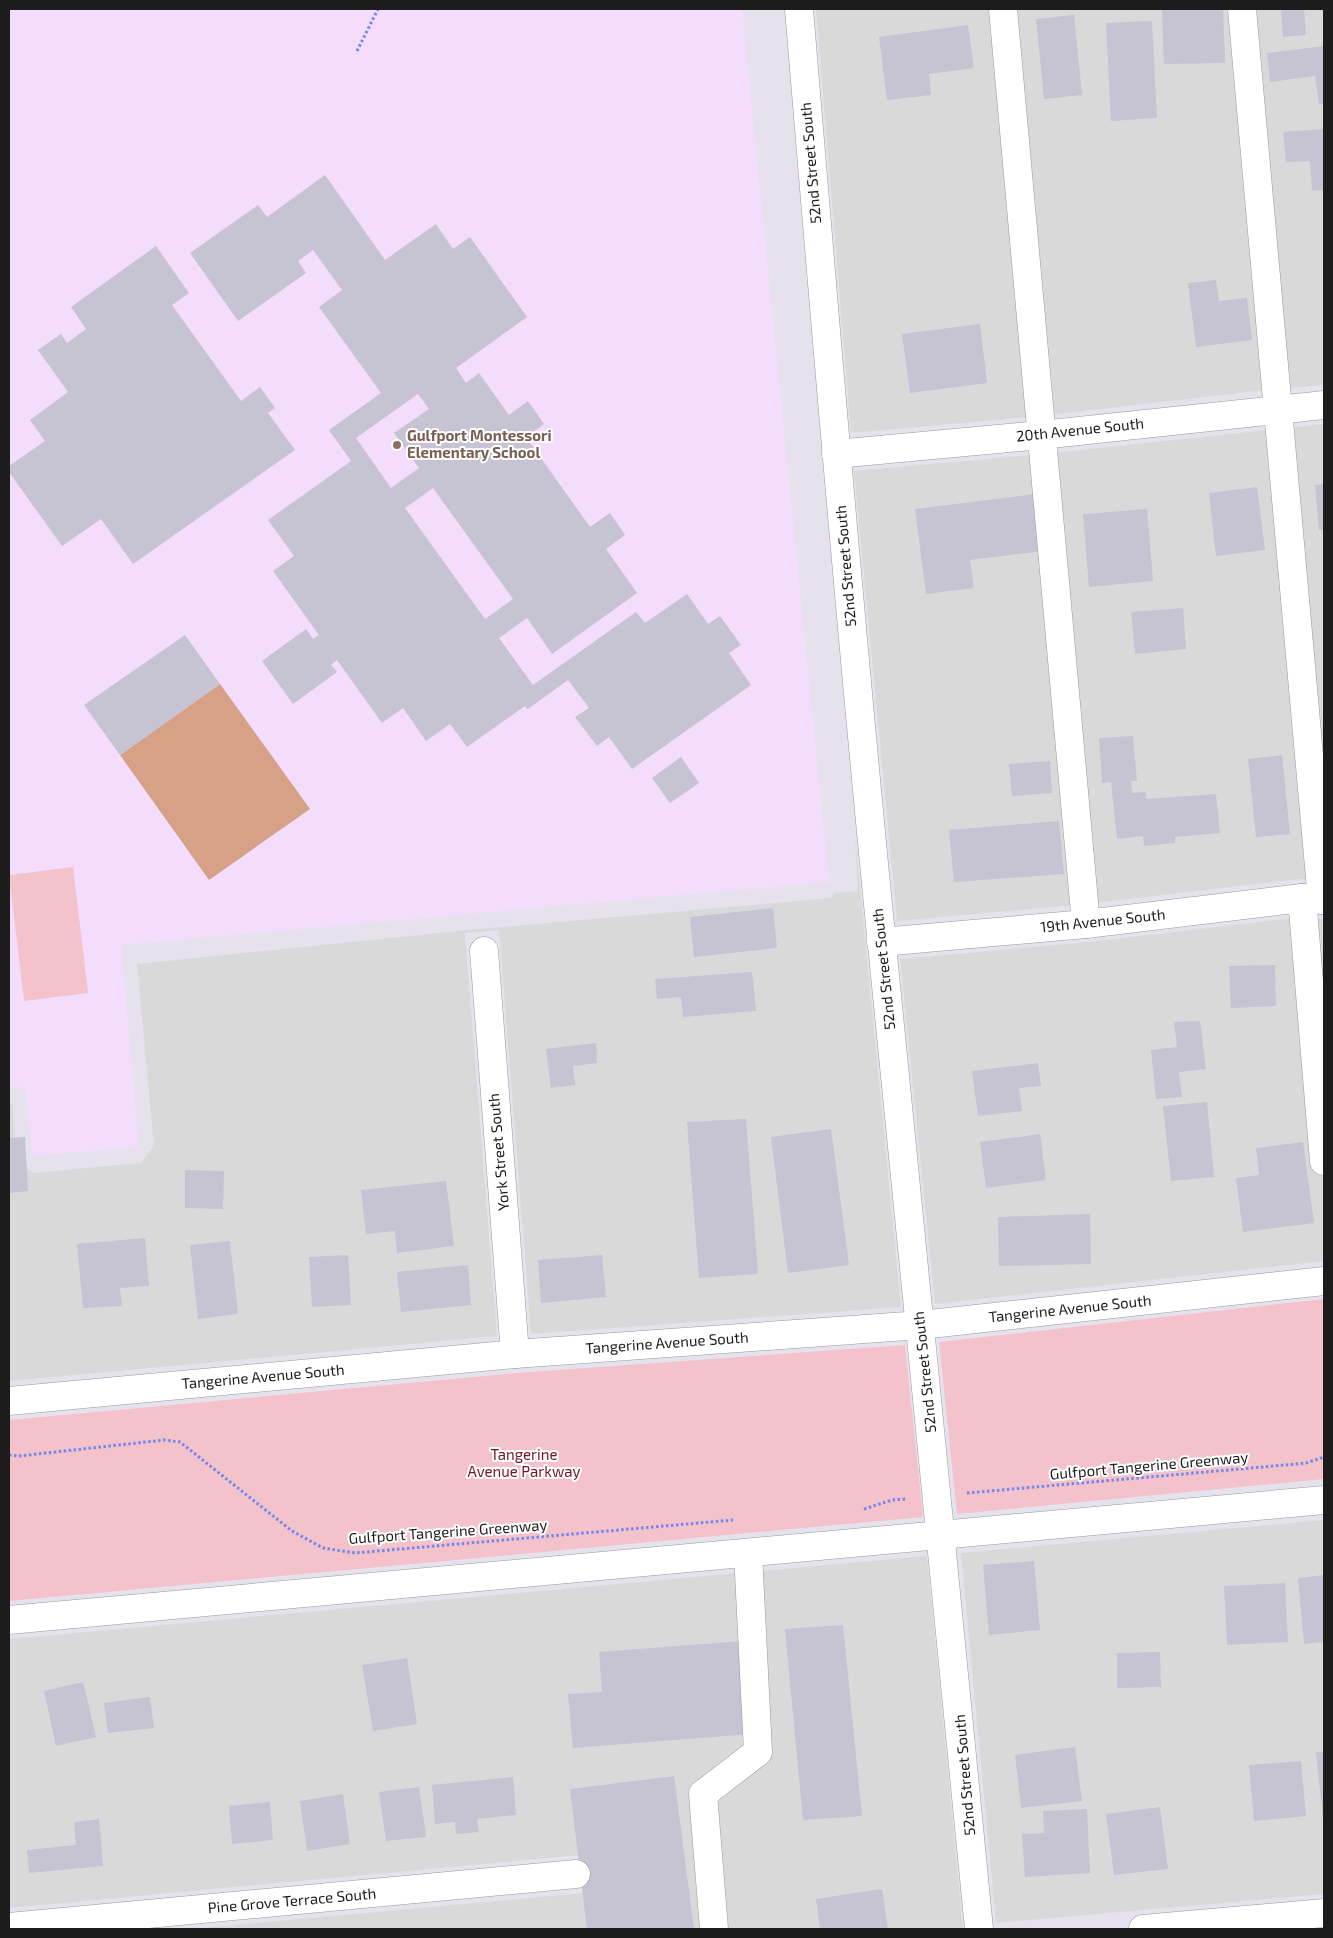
<svg xmlns="http://www.w3.org/2000/svg" width="1333" height="1938" font-family="'Exo 2',sans-serif">
	<style>
		.residential { fill: #d9d9da }
		.education { fill: #f3dcfc }
		.park { fill: #f4c2cb }
		.pitch { fill: #d6a186 }
		.building { fill: #c6c3d3; fill-rule: evenodd }
		.lines { fill: none; stroke-linecap: round; stroke-linejoin: round }
		.minor-casing { stroke: #999; stroke-width: 29 }
		.path { stroke: #7287ee; stroke-width: 3; stroke-dasharray: 2.5 2.5; stroke-linecap: butt }
		.minor { stroke: #fff; stroke-width: 28 }
		.education-dot { fill: #8d6e63; stroke: #fff; stroke-width: 2 }
		.labels { text-anchor: middle; stroke-width: 4; stroke-linejoin: round; paint-order: stroke }
		.street-label { font-size: 15px; fill: #1c1c1c; stroke: #fff }
		.education-label { font-size: 15px; font-weight: bold; fill: #785e54; stroke: #fff; text-anchor: start }
		.park-label { font-size: 15px; fill: #701425; stroke: #fff }
	</style>
	<rect width="100%" height="100%" fill="#e6e2ed"/>
	<!-- residential -->
	<g class="residential">
		<polygon points="816,9 1324,9 1324,385 1275,389 1040,416 851,433"/>
		<polygon points="1324,424 1324,880 1299,879 1085,904 897,921 854,471 1043,454"/>
		<polygon points="855,837 901,1307 531,1334 499,930 465,933 497,1336 9,1381 9,1105 12,1104 17,1158 33,1173 141,1163 154,1146 137,964 468,930 831,898 834,893 858,891"/>
		<polygon points="1302,917 1324,919 1324,1261 935,1304 900,959 1089,942"/>
		<polygon points="1324,1520 1324,1894 996,1923 961,1553"/>
		<polygon points="927,1556 963,1929 192,1929 594,1892 591,1854 9,1908 9,1639"/>
	</g>
	<!-- education -->
	<polygon class="education" points="9,9 742,9 829,882 121,945 139,1147 32,1156 25,1087 9,1088"/>
	<!-- park -->
	<g class="park">
		<polygon points="73,867 88,993 24,1001 9,875"/>
		<polygon points="1324,1299 1324,1479 957,1514 939,1342"/>
		<polygon points="905,1345 923,1517 9,1601 9,1420 517,1373"/>
	</g>
	<!-- pitch -->
	<polygon class="pitch" points="220,684 310,809 209,880 120,755"/>
	<!-- building -->
	<g class="building">
		<polygon points="1162,9 1223,9 1225,63 1164,64"/>
		<polygon points="1281,9 1304,9 1306,35 1283,37"/>
		<polygon points="1074,15 1082,95 1044,99 1036,19"/>
		<polygon points="1152,21 1157,118 1111,121 1106,23"/>
		<polygon points="968,25 974,68 929,74 931,95 887,100 879,37"/>
		<polygon points="1324,46 1324,104 1319,104 1315,76 1270,82 1267,53"/>
		<polygon points="1324,129 1324,190 1312,191 1310,161 1286,162 1283,132"/>
		<path d="M325 175 385 260 436 224 453 249 470 237 527 317 456 368 466 383 479 373 509 415 528 401 544 424 526 437 590 527 610 513 625 535 606 549 637 593 552 654 527 618 499 638 533 685 636 612 645 623 687 594 708 624 720 616 741 645 729 653 751 685 632 769 609 737 597 746 575 717 589 708 568 680 528 709 525 706 467 747 450 724 426 741 403 708 382 723 337 660 331 665 337 672 293 704 262 661 306 629 313 639 319 635 273 571 294 556 268 520 351 461 329 430 381 393 319 307 342 290 313 250 298 261 306 273 238 321 190 253 258 205 267 217ZM418 394 429 409 394 433 419 468 391 488 356 438ZM433 488 513 599 485 619 405 508Z"/>
		<polygon points="156,246 189,293 172,305 241,401 260,387 275,408 268,413 295,450 133,564 101,519 62,546 9,472 9,466 45,441 30,420 68,392 38,350 61,334 67,343 86,329 71,307"/>
		<polygon points="1216,280 1219,301 1247,298 1252,340 1196,347 1188,283"/>
		<polygon points="980,324 987,383 910,393 902,334"/>
		<polygon points="1324,484 1324,530 1319,530 1315,485"/>
		<polygon points="1257,487 1265,550 1216,556 1209,493"/>
		<polygon points="1035,494 1042,551 970,560 974,588 926,594 915,509"/>
		<polygon points="1147,509 1153,581 1089,587 1083,514"/>
		<polygon points="1183,608 1186,649 1135,654 1131,612"/>
		<polygon points="185,635 220,684 120,755 84,705"/>
		<polygon points="1133,736 1137,781 1131,781 1132,793 1146,792 1146,799 1216,794 1220,833 1175,837 1175,843 1144,846 1143,836 1117,839 1111,782 1102,783 1099,738"/>
		<polygon points="1282,755 1290,834 1256,837 1248,759"/>
		<polygon points="681,757 699,783 670,803 652,778"/>
		<polygon points="1050,761 1052,793 1012,796 1009,764"/>
		<polygon points="1059,821 1064,874 954,882 949,830"/>
		<polygon points="773,908 777,948 694,957 690,917"/>
		<polygon points="1275,965 1276,1006 1231,1008 1229,966"/>
		<polygon points="752,972 756,1011 683,1017 681,997 657,999 655,979"/>
		<polygon points="1200,1021 1206,1069 1179,1072 1182,1097 1156,1099 1151,1050 1177,1047 1174,1022"/>
		<polygon points="596,1043 597,1063 573,1066 575,1085 551,1088 546,1049"/>
		<polygon points="1038,1063 1041,1086 1019,1088 1022,1111 978,1116 972,1071"/>
		<polygon points="1207,1102 1214,1177 1171,1181 1163,1106"/>
		<polygon points="746,1119 758,1274 699,1278 687,1122"/>
		<polygon points="831,1129 849,1265 788,1273 771,1137"/>
		<polygon points="1040,1134 1046,1180 986,1188 980,1142"/>
		<polygon points="25,1137 28,1191 9,1193 9,1138"/>
		<polygon points="1303,1142 1314,1223 1243,1232 1236,1178 1259,1175 1256,1148"/>
		<polygon points="185,1170 224,1171 223,1209 185,1208"/>
		<polygon points="446,1181 454,1246 397,1253 395,1231 366,1234 361,1190"/>
		<polygon points="1090,1214 1091,1264 999,1266 998,1217"/>
		<polygon points="145,1238 149,1286 120,1288 122,1306 83,1308 77,1244"/>
		<polygon points="230,1241 238,1314 198,1319 190,1245"/>
		<polygon points="348,1255 351,1305 312,1307 309,1257"/>
		<polygon points="602,1255 606,1297 541,1303 538,1260"/>
		<polygon points="468,1265 471,1305 401,1312 397,1272"/>
		<polygon points="1034,1561 1040,1630 989,1635 983,1565"/>
		<polygon points="1324,1575 1324,1642 1304,1644 1298,1578"/>
		<polygon points="1285,1583 1288,1642 1227,1645 1224,1586"/>
		<polygon points="843,1625 862,1816 803,1820 785,1629"/>
		<polygon points="743,1641 750,1734 573,1748 568,1694 602,1692 599,1652"/>
		<polygon points="1160,1652 1161,1687 1117,1688 1117,1653"/>
		<polygon points="407,1658 417,1724 373,1731 362,1665"/>
		<polygon points="83,1682 96,1737 56,1746 44,1691"/>
		<polygon points="150,1697 154,1728 108,1733 104,1703"/>
		<polygon points="1075,1747 1082,1801 1021,1808 1015,1755"/>
		<polygon points="1316,1752 1324,1752 1324,1819 1323,1819"/>
		<polygon points="1301,1761 1306,1816 1254,1821 1249,1765"/>
		<polygon points="674,1776 694,1929 587,1929 570,1789"/>
		<polygon points="513,1777 516,1815 477,1819 479,1832 456,1834 455,1822 435,1824 432,1785"/>
		<polygon points="419,1787 426,1837 386,1841 379,1792"/>
		<polygon points="343,1794 350,1844 307,1851 300,1801"/>
		<polygon points="270,1802 273,1840 232,1844 229,1806"/>
		<polygon points="1160,1807 1168,1869 1114,1875 1106,1814"/>
		<polygon points="1087,1809 1090,1873 1025,1877 1022,1834 1044,1833 1043,1811"/>
		<polygon points="99,1819 103,1866 29,1873 27,1850 76,1845 74,1822"/>
		<polygon points="882,1889 888,1929 820,1929 816,1899"/>
	</g>
	<g class="lines">
		<defs>
			<g id="minor">
				<path d="M799 9C825 321 851 633 882 945 914 1273 948 1601 979 1929"/>
				<polyline points="1003,9 1086,924"/>
				<polyline points="1242,9 1322,900"/>
				<polyline points="836,454 1041,435 1324,405"/>
				<polyline points="1302,898 1324,1161"/>
				<polyline points="881,942 1086,924 1302,898 1324,900"/>
				<polyline points="484,951 515,1354"/>
				<polyline points="9,1401 515,1354 921,1325 1324,1281"/>
				<polyline points="9,1620 1324,1500"/>
				<polyline points="9,1927 576,1874"/>
				<polyline points="714,1929 703,1794 758,1752 748,1553"/>
				<polyline points="1143,1929 1324,1913"/>
			</g>
		</defs>
		<!-- minor casing -->
		<use href="#minor" class="minor-casing"/>
		<!-- path -->
		<g class="path">
			<polyline points="357,51 378,9"/>
			<polyline points="9,1455 19,1456 164,1440 180,1442 292,1531 323,1548 355,1553 733,1520"/>
			<polyline points="967,1493 1274,1466 1306,1463 1324,1457"/>
			<polyline points="864,1509 892,1500 906,1499"/>
		</g>
		<!-- minor -->
		<use href="#minor" class="minor"/>
	</g>
	<!-- markers -->
	<circle class="education-dot" cx="397" cy="445" r="5"/>
	<g class="labels">
		<!-- street labels -->
		<g class="street-label">
			<text transform="translate(811 163) rotate(-95)" y="5">52nd Street South</text>
			<text transform="translate(1080 430) rotate(-6)" y="5">20th Avenue South</text>
			<text transform="translate(846 566) rotate(-95)" y="5">52nd Street South</text>
			<text transform="translate(1103 921) rotate(-6)" y="5">19th Avenue South</text>
			<text transform="translate(884 969) rotate(-96)" y="5">52nd Street South</text>
			<text transform="translate(499 1152) rotate(-95)" y="5">York Street South</text>
			<text transform="translate(1070 1309) rotate(-6)" y="5">Tangerine Avenue South</text>
			<text transform="translate(667 1343) rotate(-4)" y="5">Tangerine Avenue South</text>
			<text transform="translate(925 1372) rotate(-96)" y="5">52nd Street South</text>
			<text transform="translate(263 1377) rotate(-5)" y="5">Tangerine Avenue South</text>
			<text transform="translate(1149 1466) rotate(-5)" y="5">Gulfport Tangerine Greenway</text>
			<text transform="translate(448 1532) rotate(-4)" y="5">Gulfport Tangerine Greenway</text>
			<text transform="translate(965 1775) rotate(-95)" y="5">52nd Street South</text>
			<text transform="translate(292 1901) rotate(-5)" y="5">Pine Grove Terrace South</text>
		</g>
		<!-- education labels -->
		<g class="education-label">
			<text x="407" y="441">Gulfport Montessori<tspan x="407" dy="17">Elementary School</tspan></text>
		</g>
		<!-- park labels -->
		<g class="park-label">
			<text x="524" y="1460">Tangerine<tspan x="524" dy="17">Avenue Parkway</tspan></text>
		</g>
	</g>
	<!-- border -->
	<rect width="1333" height="1938" fill="none" stroke="#1c1c1c" stroke-width="20"/>
</svg>
